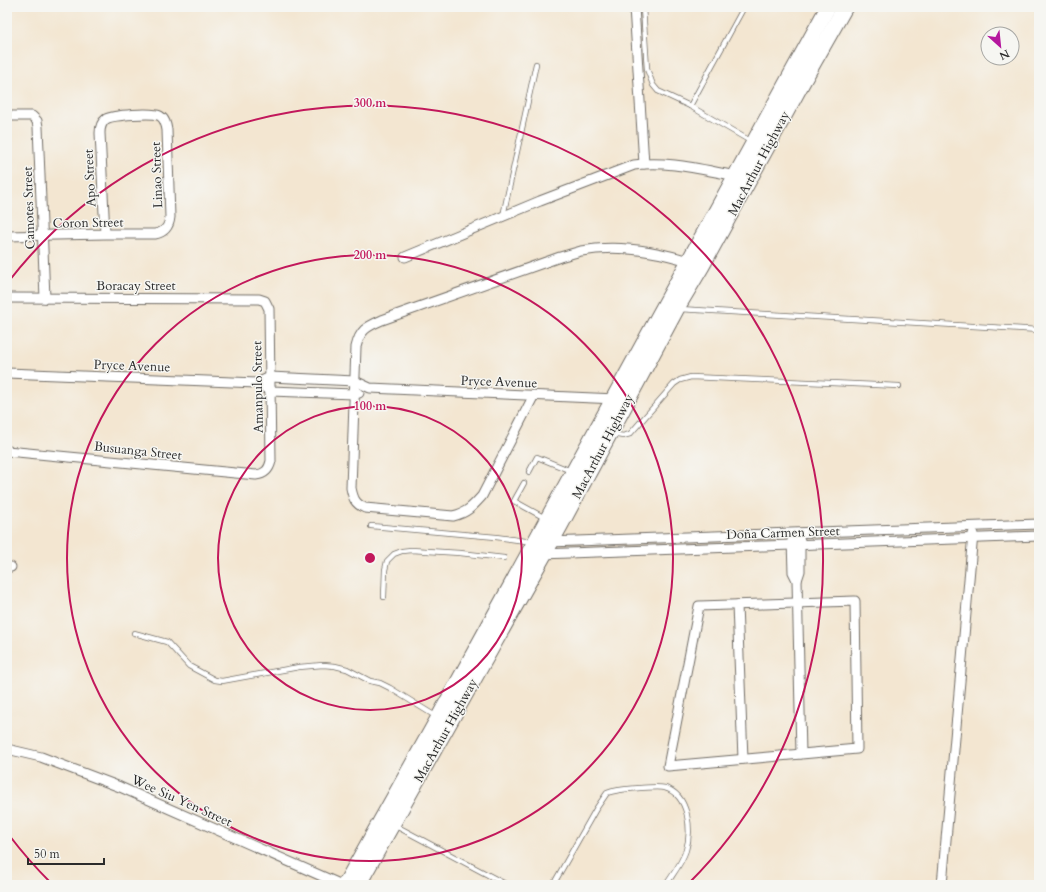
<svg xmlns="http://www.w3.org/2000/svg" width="1046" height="892" font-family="Cardo,serif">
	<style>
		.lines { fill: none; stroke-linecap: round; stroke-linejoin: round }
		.service-casing { stroke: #716c65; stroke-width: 6 }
		.minor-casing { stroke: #716c65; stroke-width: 11 }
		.trunk-casing { stroke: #716c65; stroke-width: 17 }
		.service { stroke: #fff; stroke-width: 4.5 }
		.minor { stroke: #fff; stroke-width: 9 }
		.trunk { stroke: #fff; stroke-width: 15 }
		.ring { fill: none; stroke: #c2185b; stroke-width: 2 }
		.labels { text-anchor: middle; stroke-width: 3; stroke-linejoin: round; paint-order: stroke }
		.street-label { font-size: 13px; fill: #2b2b2b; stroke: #f6f6f2 }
		.centre { fill: #c2185b; stroke: #f6f6f2; stroke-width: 2 }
		.ring-label { font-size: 12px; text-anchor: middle; font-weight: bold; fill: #c2185b; stroke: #f6f6f2; stroke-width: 3; stroke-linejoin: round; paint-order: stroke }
	</style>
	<rect width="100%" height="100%" fill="#f6f6f2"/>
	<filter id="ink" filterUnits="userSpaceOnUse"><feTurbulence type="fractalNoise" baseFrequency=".025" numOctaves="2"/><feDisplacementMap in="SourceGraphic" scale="8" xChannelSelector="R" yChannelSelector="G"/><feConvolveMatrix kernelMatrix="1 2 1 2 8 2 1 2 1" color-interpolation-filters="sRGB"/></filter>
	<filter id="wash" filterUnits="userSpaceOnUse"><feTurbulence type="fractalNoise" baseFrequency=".012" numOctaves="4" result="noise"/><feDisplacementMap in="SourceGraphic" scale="16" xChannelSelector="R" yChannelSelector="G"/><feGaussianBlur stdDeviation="0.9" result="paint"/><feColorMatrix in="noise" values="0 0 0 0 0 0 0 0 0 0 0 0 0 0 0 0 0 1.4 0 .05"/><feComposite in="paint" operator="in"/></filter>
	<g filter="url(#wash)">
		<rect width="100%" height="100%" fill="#f3e6d1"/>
	</g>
	<g filter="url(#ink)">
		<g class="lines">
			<defs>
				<g id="service">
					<polyline points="643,7 647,69 653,85 658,91 690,106 752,142"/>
					<polyline points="690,106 744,7"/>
					<polyline points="503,216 536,64"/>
					<polyline points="679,309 1039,330"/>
					<polyline points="612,434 623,436 630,434 674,384 680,380 691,377 899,386"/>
					<polyline points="529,472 537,457 571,471"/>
					<polyline points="524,483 514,501 545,518"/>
					<polyline points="371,526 496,537 533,542"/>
					<polyline points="384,597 385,570 387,561 394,554 402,551 411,550 460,553 504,558"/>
					<polyline points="134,633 167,642 189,666 215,680 222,681 299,667 323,665 335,666 347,669 370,681 380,683 390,688 437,717"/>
					<polyline points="394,825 507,885"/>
					<path d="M553 885 596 809 607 793C618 789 629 789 640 788 648 788 657 786 665 788 689 795 692 830 686 850 682 863 673 874 666 885"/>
				</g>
				<g id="minor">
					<polyline points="634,7 644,164"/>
					<polyline points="7,116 32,116 37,121 38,127 45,298"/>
					<path d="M7 236 105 234H155C165 232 169 227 170 217L167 130C166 124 165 119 160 116 153 112 113 115 106 119 102 122 100 128 100 133L105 234"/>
					<path d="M405 257 540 201 634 165C667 160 703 170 737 176"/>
					<path d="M7 298 259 299 265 301 269 309 271 461C269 470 265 474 256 475L7 451"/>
					<polyline points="7,373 257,383 270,377 355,381 370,388 616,399"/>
					<polyline points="265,388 270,391 354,394 359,393"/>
					<path d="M534 395 482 496C473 506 467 513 453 516L365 508C355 504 353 498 351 488L356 347C360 330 366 327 382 320L560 257C567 255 574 253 581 251 617 244 657 251 692 262"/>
					<polyline points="792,540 793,572 797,580 801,754"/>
					<polyline points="549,542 1039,524"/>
					<polyline points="541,554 1039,536"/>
					<polyline points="7,566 11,567"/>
					<polyline points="797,580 800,571 800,540"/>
					<polygon points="855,601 857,749 668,766 699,606"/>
					<polyline points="737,605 743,759"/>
					<polyline points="7,749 41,757 120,787 342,885"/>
					<polyline points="942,885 973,534"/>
				</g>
				<g id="trunk">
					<polyline points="345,885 439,717 828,7"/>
					<polyline points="358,885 560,526 677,308 702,266 802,83 845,7"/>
				</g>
			</defs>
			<!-- service casing -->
			<use href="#service" class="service-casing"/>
			<!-- minor casing -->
			<use href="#minor" class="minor-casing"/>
			<!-- trunk casing -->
			<use href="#trunk" class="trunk-casing"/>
			<!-- service -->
			<use href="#service" class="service"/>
			<!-- minor -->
			<use href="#minor" class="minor"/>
			<!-- trunk -->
			<use href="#trunk" class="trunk"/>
		</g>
	</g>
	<!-- distance rings -->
	<g class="ring">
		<circle cx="370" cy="558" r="152"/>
		<circle cx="370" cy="558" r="303"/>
		<path d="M51 883A455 455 0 0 1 9 835M9 281A455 455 0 1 1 689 883"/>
	</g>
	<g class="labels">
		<!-- street labels -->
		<g class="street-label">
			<text transform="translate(758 163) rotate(-62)" y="5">MacArthur Highway</text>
			<text transform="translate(156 175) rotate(-92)" y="5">Linao Street</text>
			<text transform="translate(89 178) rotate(-93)" y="5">Apo Street</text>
			<text transform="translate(28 208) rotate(-92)" y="5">Camotes Street</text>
			<text transform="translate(88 222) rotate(-1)" y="5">Coron Street</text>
			<text x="136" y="290">Boracay Street</text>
			<text transform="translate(132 365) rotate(2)" y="5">Pryce Avenue</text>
			<text transform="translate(499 381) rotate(2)" y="5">Pryce Avenue</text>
			<text transform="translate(257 387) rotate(-91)" y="5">Amanpulo Street</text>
			<text transform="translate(602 446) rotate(-62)" y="5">MacArthur Highway</text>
			<text transform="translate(138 450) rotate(6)" y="5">Busuanga Street</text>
			<text transform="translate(783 532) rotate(-2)" y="5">Doña Carmen Street</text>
			<text transform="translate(445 730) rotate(-61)" y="5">MacArthur Highway</text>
			<text transform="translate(182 800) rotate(24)" y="5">Wee Siu Yen Street</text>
		</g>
	</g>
	<circle cx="370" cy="558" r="6" class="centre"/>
	<g class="ring-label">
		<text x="370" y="107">300 m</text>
		<text x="370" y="259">200 m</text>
		<text x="370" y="410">100 m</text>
	</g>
	<!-- margin -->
	<rect width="1046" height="892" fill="none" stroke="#f6f6f2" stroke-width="24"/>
	<!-- north arrow -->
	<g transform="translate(1000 46) rotate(153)"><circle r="19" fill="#f6f6f2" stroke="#a5a5a2"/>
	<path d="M0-3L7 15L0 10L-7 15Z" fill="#b5179e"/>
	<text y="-6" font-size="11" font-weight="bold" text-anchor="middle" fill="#2b2b2b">N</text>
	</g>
	<!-- scale -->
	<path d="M28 858v6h76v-6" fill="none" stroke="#2b2b2b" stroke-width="2"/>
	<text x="34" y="858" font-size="12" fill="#2b2b2b" stroke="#f6f6f2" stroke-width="3" paint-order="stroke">50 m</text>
</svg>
